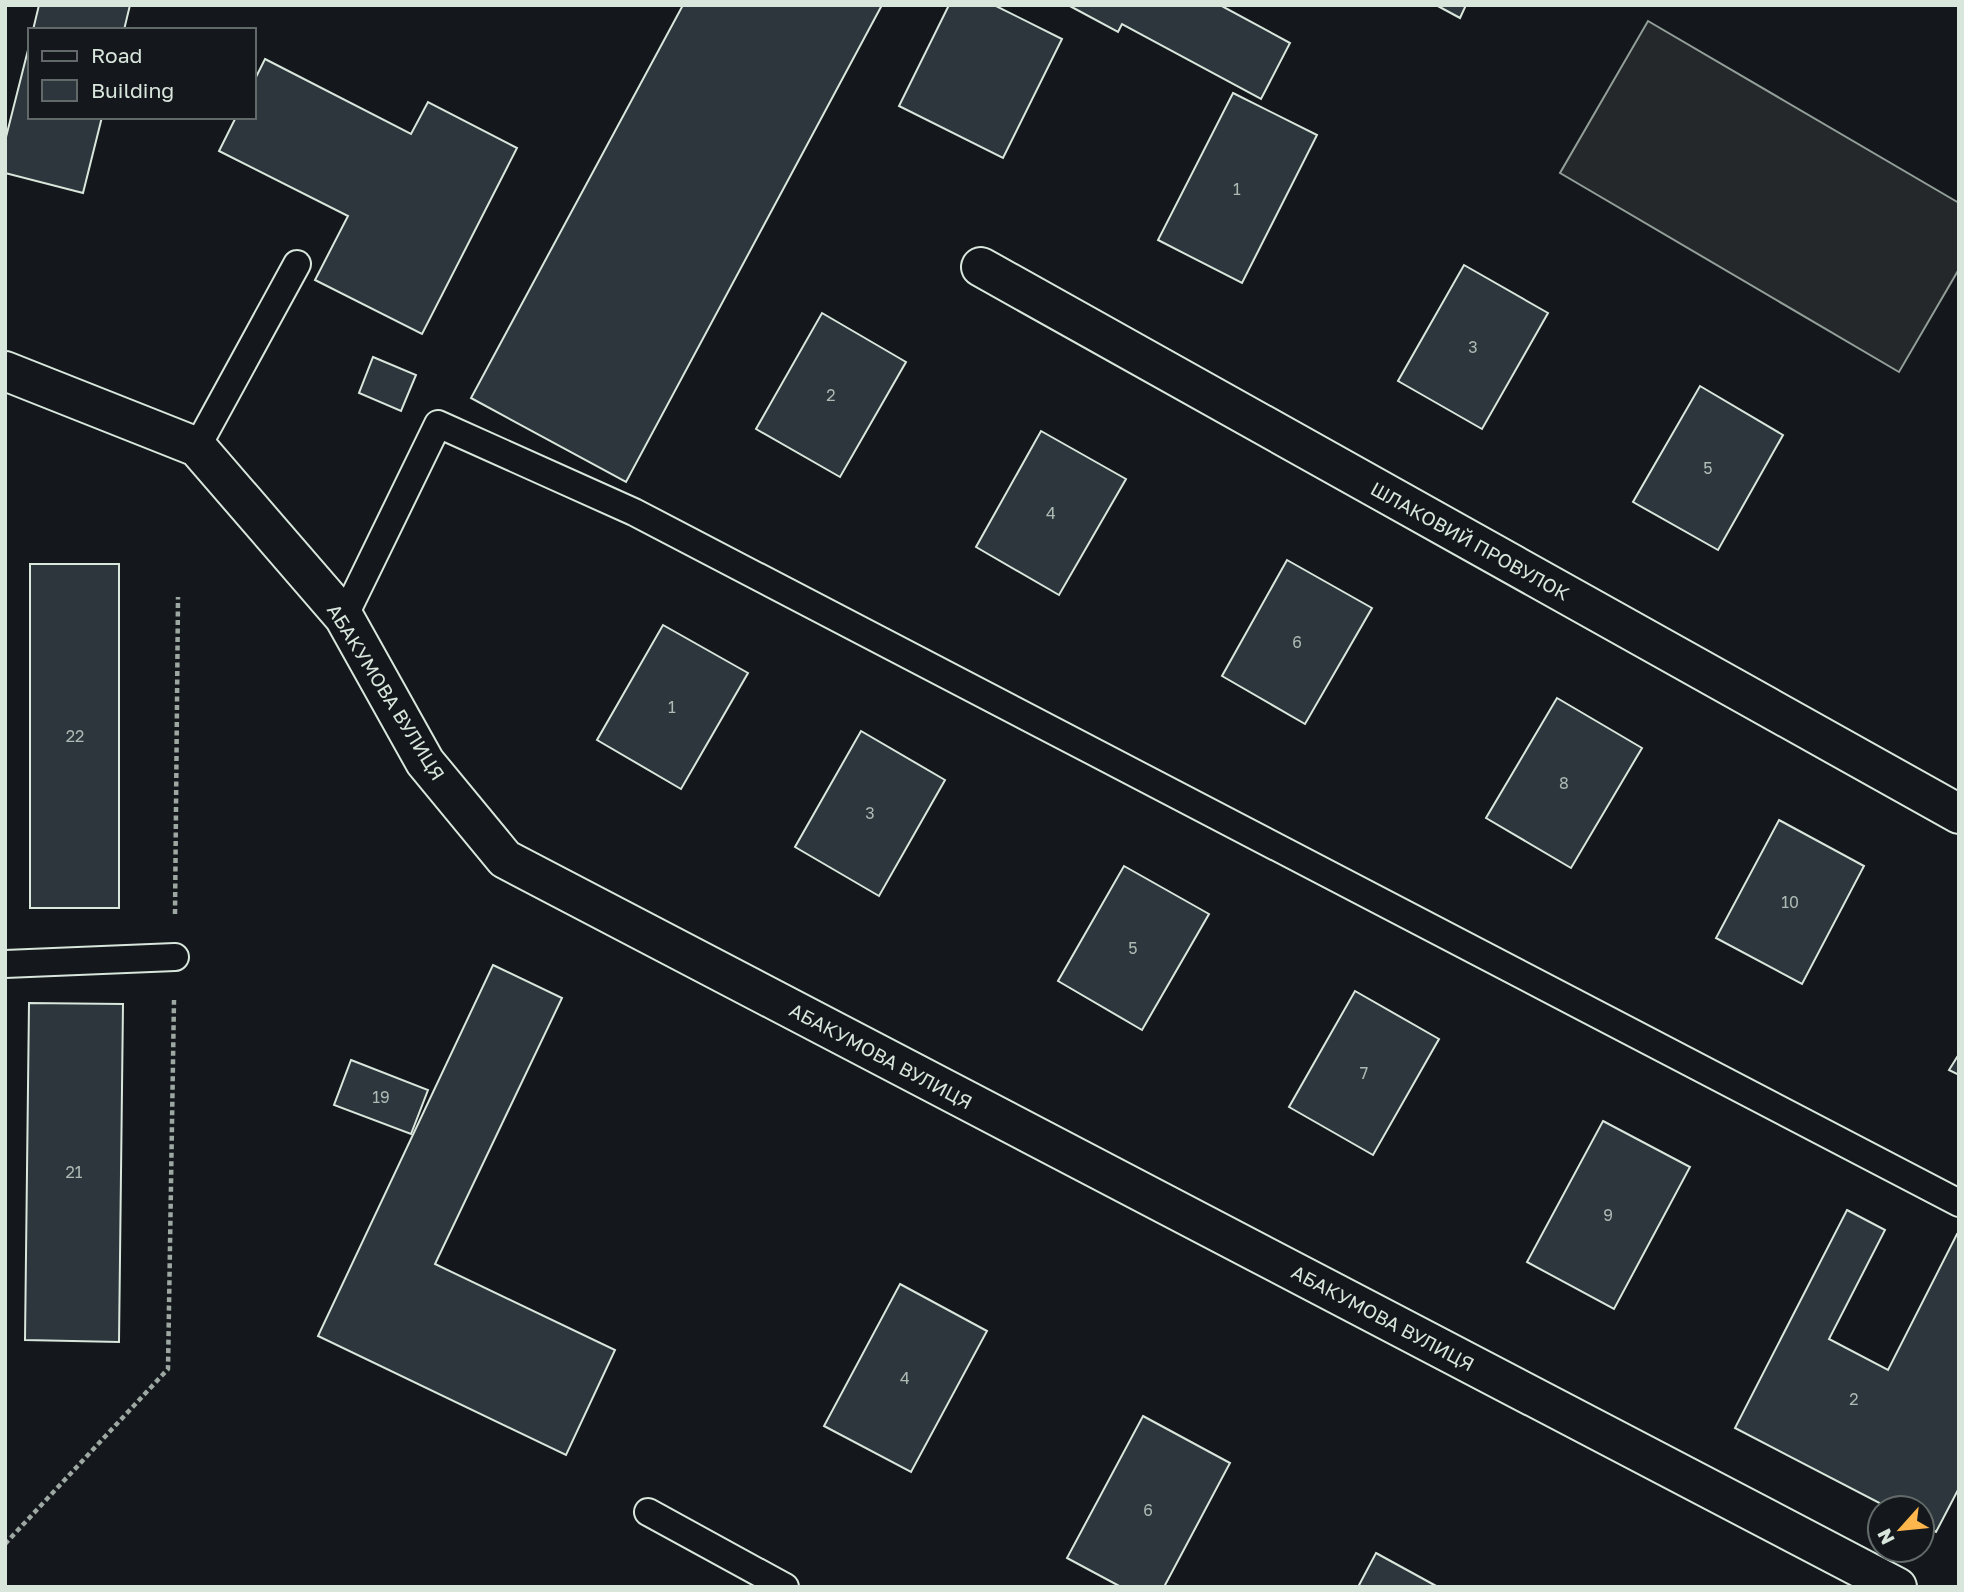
<svg xmlns="http://www.w3.org/2000/svg" width="1964" height="1592" font-family="'Golos Text',sans-serif">
	<style>
		.parking { fill: #24282b; stroke: #939e99; stroke-width: 2 }
		.building { fill: #2c363c; stroke: #d8e6dc; stroke-width: 2 }
		.lines { fill: none; stroke-linecap: round; stroke-linejoin: round }
		.lane-casing { stroke: #d8e6dc; stroke-width: 30 }
		.street-casing { stroke: #d8e6dc; stroke-width: 42 }
		.path { stroke: #9da8a2; stroke-width: 4.5; stroke-dasharray: 5 3.5; stroke-linecap: butt }
		.lane { stroke: #14181c; stroke-width: 26 }
		.street { stroke: #14181c; stroke-width: 38 }
		.labels { text-anchor: middle; stroke-width: 5; stroke-linejoin: round; paint-order: stroke }
		.number-label { font-size: 16px; fill: #adbab4 }
		.street-label { font-size: 19px; fill: #d8e6dc; stroke: #14181c }
	</style>
	<rect width="100%" height="100%" fill="#14181c"/>
	<!-- parking -->
	<polygon class="parking" points="1648,21 1959,203 1959,269 1899,372 1560,173"/>
	<!-- building -->
	<g class="building">
		<polygon points="39,5 130,5 124,30 33,30"/>
		<polygon points="683,5 882,5 626,482 471,398"/>
		<polygon points="949,5 994,5 1062,39 1003,158 899,106"/>
		<polygon points="1068,5 1220,5 1290,43 1261,99 1122,24 1118,32"/>
		<polygon points="1436,5 1466,5 1460,18"/>
		<polygon points="30,42 30,117 102,117 83,193 5,173 5,141"/>
		<polygon points="265,59 411,134 428,102 517,148 422,334 315,280 348,216 219,151 236,117 254,117 254,81"/>
		<polygon points="1233,93 1317,135 1242,283 1158,240"/>
		<polygon points="1464,265 1548,313 1482,429 1398,381"/>
		<polygon points="822,313 906,362 840,477 756,429"/>
		<polygon points="373,357 416,375 401,411 359,393"/>
		<polygon points="1700,386 1783,435 1718,550 1633,502"/>
		<polygon points="1041,431 1126,479 1059,595 976,547"/>
		<polygon points="1287,560 1372,608 1305,724 1222,676"/>
		<rect x="30" y="564" width="89" height="344"/>
		<polygon points="663,625 748,673 681,789 597,740"/>
		<polygon points="1557,698 1642,748 1571,868 1486,818"/>
		<polygon points="861,731 945,780 879,896 795,847"/>
		<polygon points="1779,820 1864,866 1802,984 1716,938"/>
		<polygon points="1124,866 1209,914 1142,1030 1058,981"/>
		<polygon points="493,965 562,998 435,1264 615,1350 566,1455 318,1336"/>
		<polygon points="1355,991 1439,1039 1373,1155 1289,1107"/>
		<polygon points="29,1003 123,1004 119,1342 25,1340"/>
		<polygon points="1959,1054 1959,1075 1949,1070"/>
		<polygon points="351,1060 428,1090 411,1134 334,1105"/>
		<polygon points="1603,1121 1690,1167 1614,1309 1527,1262"/>
		<polygon points="1847,1210 1885,1230 1829,1339 1888,1370 1957,1234 1959,1235 1959,1488 1936,1532 1922,1525 1922,1508 1889,1508 1735,1428"/>
		<polygon points="900,1284 987,1331 911,1472 824,1426"/>
		<polygon points="1143,1416 1230,1463 1164,1587 1121,1587 1067,1558"/>
		<polygon points="1376,1553 1438,1587 1358,1587"/>
	</g>
	<g class="lines">
		<defs>
			<g id="lane">
				<polyline points="197,447 297,264"/>
				<polyline points="344,617 438,424 634,512 1959,1203"/>
				<polyline points="5,964 175,957"/>
				<polyline points="648,1512 785,1587"/>
			</g>
			<g id="street">
				<polyline points="981,267 1959,814"/>
				<polyline points="5,371 197,447 344,617 425,762 505,859 1897,1587"/>
			</g>
		</defs>
		<!-- lane casing -->
		<use href="#lane" class="lane-casing"/>
		<!-- street casing -->
		<use href="#street" class="street-casing"/>
		<!-- path -->
		<g class="path">
			<polyline points="175,914 178,597"/>
			<polyline points="5,1544 168,1369 174,1000"/>
		</g>
		<!-- lane -->
		<use href="#lane" class="lane"/>
		<!-- street -->
		<use href="#street" class="street"/>
	</g>
	<g class="labels">
		<!-- number labels -->
		<g class="number-label">
			<text x="1237" y="195">1</text>
			<text x="1473" y="353">3</text>
			<text x="831" y="401">2</text>
			<text x="1708" y="474">5</text>
			<text x="1051" y="519">4</text>
			<text x="1297" y="648">6</text>
			<text x="672" y="713">1</text>
			<text x="75" y="742">22</text>
			<text x="1564" y="789">8</text>
			<text x="870" y="819">3</text>
			<text x="1790" y="908">10</text>
			<text x="1133" y="954">5</text>
			<text x="1364" y="1079">7</text>
			<text x="381" y="1103">19</text>
			<text x="74" y="1178">21</text>
			<text x="1608" y="1221">9</text>
			<text x="905" y="1384">4</text>
			<text x="1854" y="1405">2</text>
			<text x="1148" y="1516">6</text>
		</g>
		<!-- street labels -->
		<g class="street-label">
			<text transform="translate(1470 541) rotate(29)" y="7">ШЛАКОВИЙ ПРОВУЛОК</text>
			<text transform="translate(386 692) rotate(58)" y="7">АБАКУМОВА ВУЛИЦЯ</text>
			<text transform="translate(881 1056) rotate(28)" y="7">АБАКУМОВА ВУЛИЦЯ</text>
			<text transform="translate(1383 1318) rotate(28)" y="7">АБАКУМОВА ВУЛИЦЯ</text>
		</g>
	</g>
	<!-- border -->
	<rect width="1964" height="1592" fill="none" stroke="#d8e6dc" stroke-width="14"/>
	<!-- legend -->
	<rect x="28" y="28" width="228" height="91" fill="#14181c" stroke="#626a69" stroke-width="2"/>
	<rect x="42" y="51" width="35" height="10" fill="#14181c" stroke="#626a69" stroke-width="2"/>
	<text x="91" y="63" font-size="21" fill="#d8e6dc">Road</text>
	<rect x="42" y="80" width="35" height="21" fill="#2c363c" stroke="#626a69" stroke-width="2"/>
	<text x="91" y="98" font-size="21" fill="#d8e6dc">Building</text>
	<!-- north arrow -->
	<g transform="translate(1901 1529) rotate(243)"><circle r="33" fill="#14181c" stroke="#626a69" stroke-width="2"/>
	<path d="M0-5L12 26L0 18L-12 26Z" fill="#ffb74d"/>
	<text y="-10" font-size="19" font-weight="bold" text-anchor="middle" fill="#d8e6dc">N</text>
	</g>
</svg>
